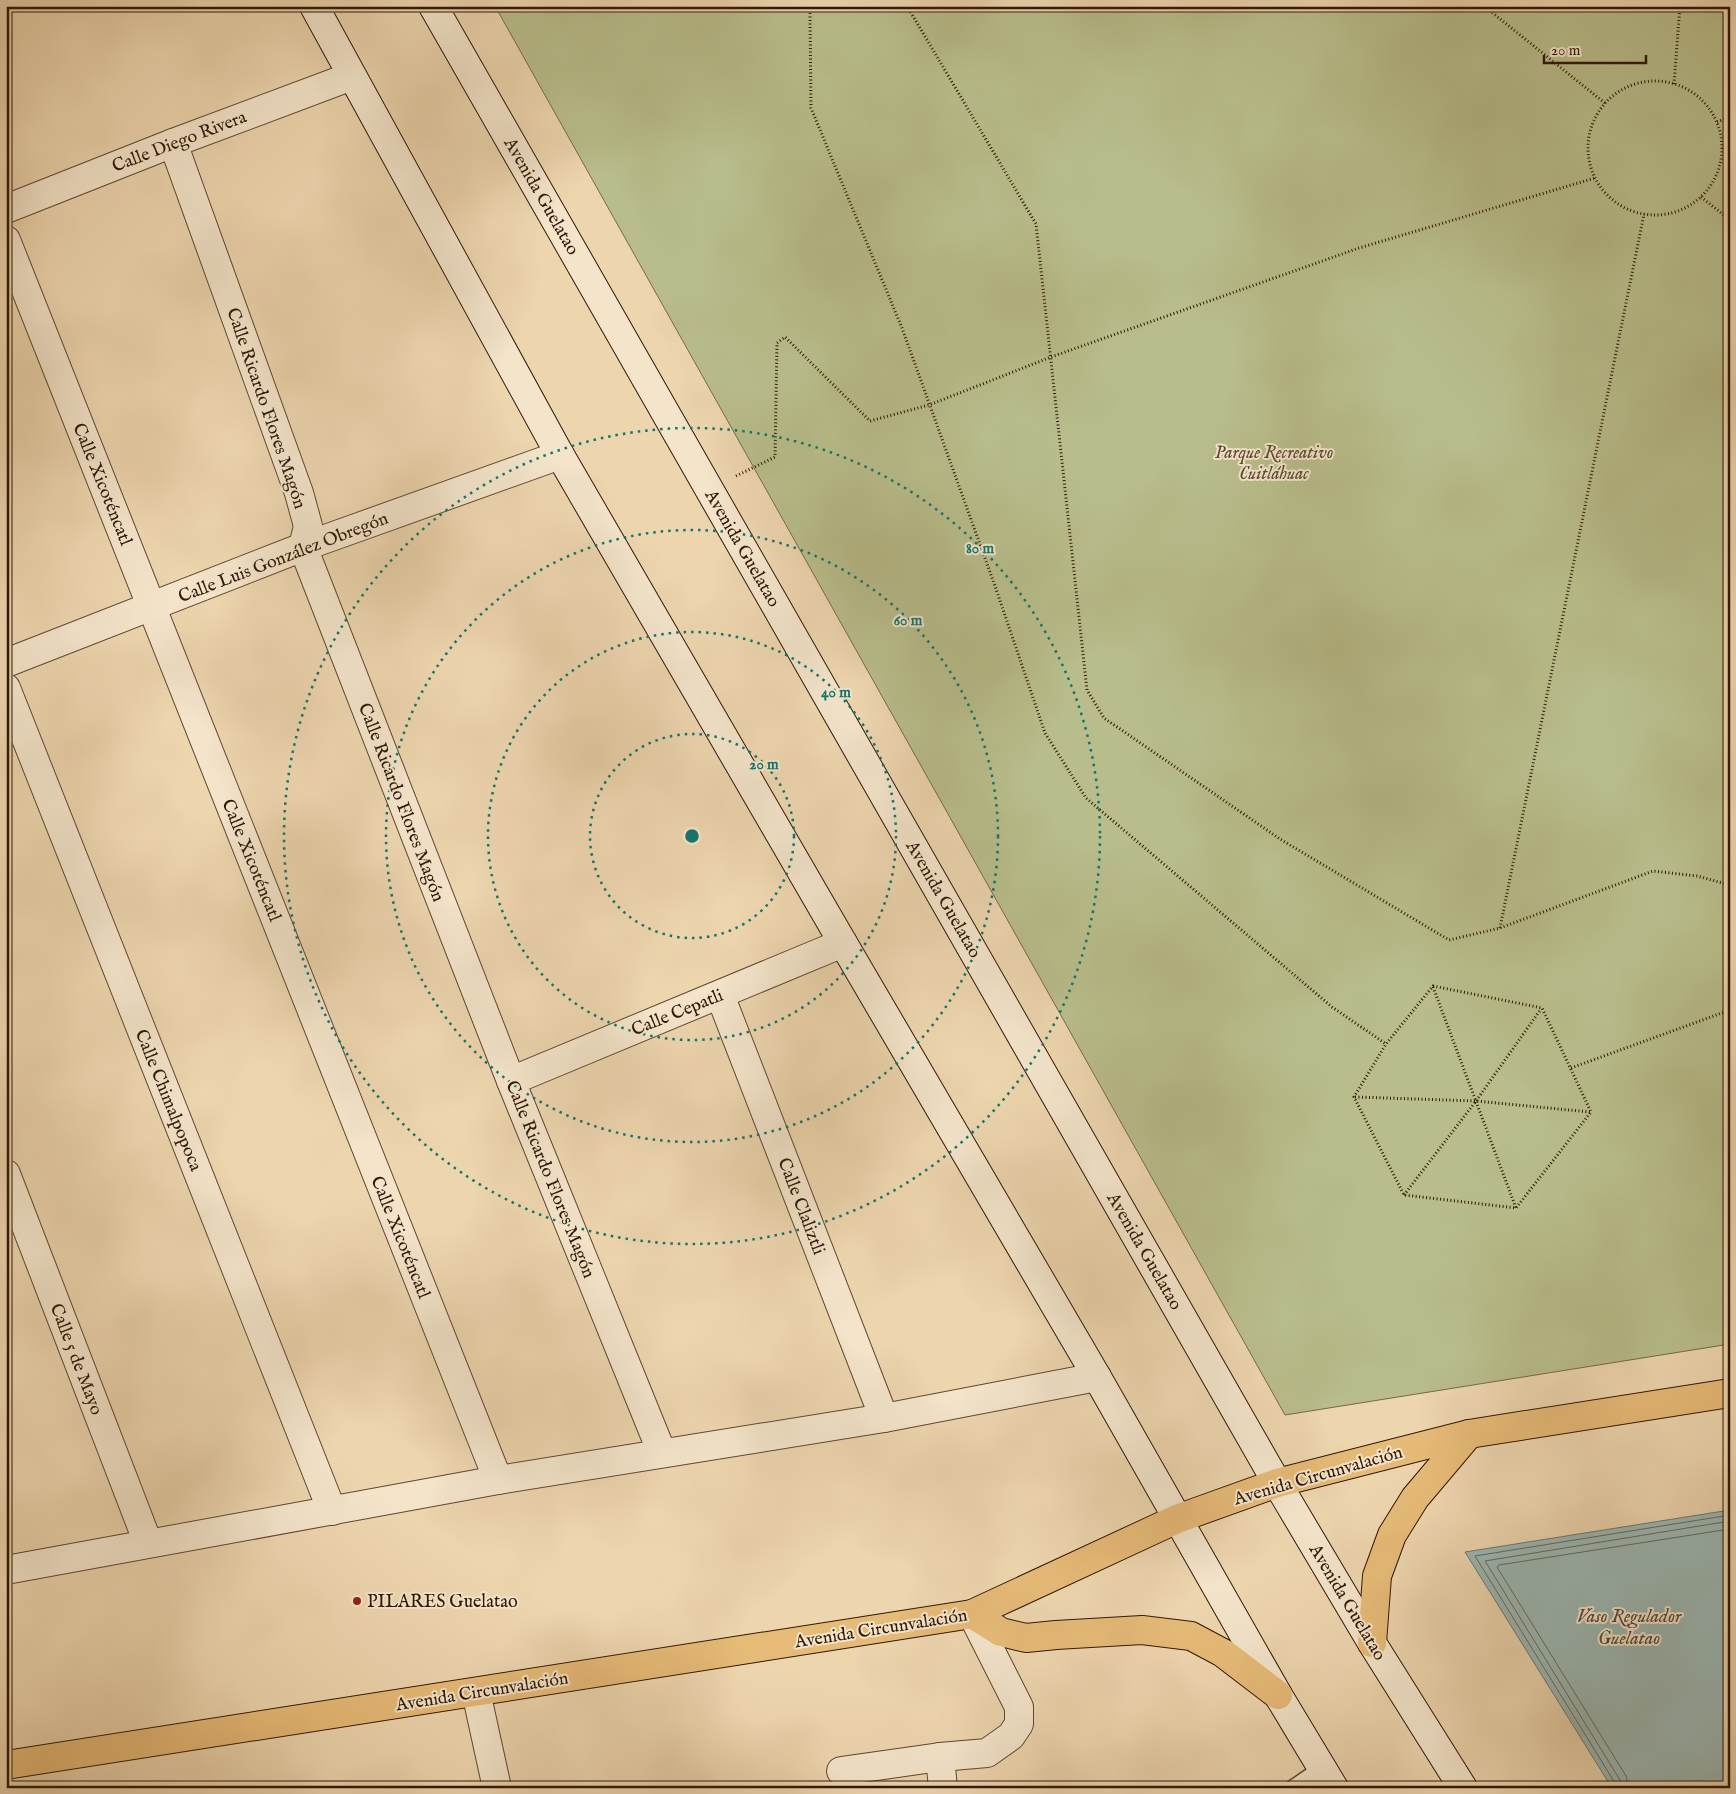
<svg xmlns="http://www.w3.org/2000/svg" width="1736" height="1794" font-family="'IM FELL English',serif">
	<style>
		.green { fill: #b8bd8b; stroke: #746a49 }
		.water { fill: #9bb7b3; stroke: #70776e }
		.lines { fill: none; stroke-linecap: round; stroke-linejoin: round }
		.shore { stroke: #66685d; stroke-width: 1 }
		.lane-casing { stroke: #5f4731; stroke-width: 18 }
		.street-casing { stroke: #5f4731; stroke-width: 30 }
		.secondary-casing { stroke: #301807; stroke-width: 30 }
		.primary-casing { stroke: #301807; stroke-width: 30 }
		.path { stroke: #301807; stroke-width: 3; stroke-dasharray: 1 2.5; stroke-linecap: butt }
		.lane { stroke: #f3e4ca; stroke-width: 15 }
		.street { stroke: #f3e4ca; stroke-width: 28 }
		.secondary { stroke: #f3e4ca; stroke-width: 28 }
		.primary { stroke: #e6ba77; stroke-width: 28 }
		.ring { fill: none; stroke: #0f766e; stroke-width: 2.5; stroke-dasharray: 2.5 5 }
		.poi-dot { fill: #8f2418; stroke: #f3e4ca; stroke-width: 2 }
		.labels { text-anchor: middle; stroke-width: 4; stroke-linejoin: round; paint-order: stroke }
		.street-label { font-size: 18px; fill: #301807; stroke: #f3e4ca }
		.park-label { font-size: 18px; font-style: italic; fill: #594a2f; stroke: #f3e4ca }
		.poi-label { font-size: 18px; fill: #301807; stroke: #f3e4ca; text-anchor: start }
		.water-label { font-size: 19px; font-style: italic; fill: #50483b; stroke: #f3e4ca }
		.centre { fill: #0f766e; stroke: #f3e4ca; stroke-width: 2.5 }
		.ring-label { font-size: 15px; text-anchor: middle; font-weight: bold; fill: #0f766e; stroke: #f3e4ca; stroke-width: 4; stroke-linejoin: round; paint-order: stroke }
	</style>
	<rect width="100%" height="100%" fill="#edd5ae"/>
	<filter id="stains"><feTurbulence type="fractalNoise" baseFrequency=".004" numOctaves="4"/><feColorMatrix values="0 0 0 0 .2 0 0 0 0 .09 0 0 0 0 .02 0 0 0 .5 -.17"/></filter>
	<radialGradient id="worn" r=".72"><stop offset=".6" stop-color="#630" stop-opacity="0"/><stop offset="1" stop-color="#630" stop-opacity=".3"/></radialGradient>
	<!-- green -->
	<polygon class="green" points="495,6 1730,6 1730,1344 1285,1415"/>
	<!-- water -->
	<polygon class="water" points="1730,1510 1730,1788 1612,1788 1465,1552"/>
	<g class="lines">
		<!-- shore -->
		<g class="shore">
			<polyline points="1615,1788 1615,1783 1475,1556 1730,1515"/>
			<polyline points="1622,1788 1620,1780 1485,1561 1730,1521"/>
			<polyline points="1629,1788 1626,1776 1497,1567 1499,1565 1730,1529"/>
		</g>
		<defs>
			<polyline id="lane" points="1293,1788 1322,1768"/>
			<g id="street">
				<polyline points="173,143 299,493 308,526 303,547 511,1081 662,1453"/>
				<polyline points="6,209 173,143 352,76"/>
				<polyline points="6,240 498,1480"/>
				<polyline points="6,663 303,547 560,455"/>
				<polyline points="6,688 332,1511"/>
				<polyline points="720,995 884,1418"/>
				<polyline points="511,1081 843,943"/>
				<polyline points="6,1174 148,1543"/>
				<polyline points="6,1570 498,1480 884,1418 1097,1377"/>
				<polyline points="476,1692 497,1788"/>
				<polyline points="940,1757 943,1788"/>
				<polyline points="841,1771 940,1757 987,1753 1011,1736 1019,1724 1019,1707 972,1614"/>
			</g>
			<g id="secondary">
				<polyline points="314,6 560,455 843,943 1097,1377 1278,1695 1334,1788"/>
				<polyline points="433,6 1277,1483 1372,1643 1463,1788"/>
			</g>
			<g id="primary">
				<polyline points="972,1614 1001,1632 1026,1638 1056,1635 1142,1630 1191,1636 1223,1653 1278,1695"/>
				<polyline points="1372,1643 1377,1576 1392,1535 1415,1498 1469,1434"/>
				<polyline points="6,1765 972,1614 1177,1519 1277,1483 1469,1434 1730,1393"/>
			</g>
		</defs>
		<!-- lane casing -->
		<use href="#lane" class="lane-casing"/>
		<!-- street casing -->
		<use href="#street" class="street-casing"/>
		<!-- secondary casing -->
		<use href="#secondary" class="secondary-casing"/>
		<!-- primary casing -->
		<use href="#primary" class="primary-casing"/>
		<!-- path -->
		<g class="path">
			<polyline points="811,6 810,14 811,108 902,328 995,586 1045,733 1086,798 1332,1007 1386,1044"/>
			<polyline points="907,6 1036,224 1087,690 1104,718 1280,839 1449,940 1500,928 1653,871 1697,876 1730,885"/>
			<polyline points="1484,6 1606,104"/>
			<circle cx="1655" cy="148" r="67"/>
			<polyline points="1674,84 1680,6"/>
			<polyline points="1717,122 1730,117"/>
			<polyline points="1701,197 1730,220"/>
			<polyline points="736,476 775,457 777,343 785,337 870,421 929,405 1051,357 1359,248 1595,178"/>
			<polyline points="1500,928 1644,214"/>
			<polygon points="1433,986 1542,1008 1591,1112 1516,1208 1404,1195 1354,1097 1386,1044"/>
			<polyline points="1433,987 1516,1208"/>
			<polyline points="1571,1068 1730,1010"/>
			<polyline points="1355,1097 1476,1101 1590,1112"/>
			<polyline points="1404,1195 1476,1101 1541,1009"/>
		</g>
		<!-- lane -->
		<use href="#lane" class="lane"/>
		<!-- street -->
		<use href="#street" class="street"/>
		<!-- secondary -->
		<use href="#secondary" class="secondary"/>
		<!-- primary -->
		<use href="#primary" class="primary"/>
	</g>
	<!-- distance rings -->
	<g class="ring">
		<circle cx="692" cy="836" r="102"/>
		<circle cx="692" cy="836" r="204"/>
		<circle cx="692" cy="836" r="306"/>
		<circle cx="692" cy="836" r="408"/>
	</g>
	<!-- markers -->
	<circle class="poi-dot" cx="357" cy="1601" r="5"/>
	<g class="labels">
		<!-- street labels -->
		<g class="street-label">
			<text transform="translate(179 141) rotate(-21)" y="6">Calle Diego Rivera</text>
			<text transform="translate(542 196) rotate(60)" y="6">Avenida Guelatao</text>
			<text transform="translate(267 408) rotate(71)" y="6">Calle Ricardo Flores Magón</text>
			<text transform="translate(103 484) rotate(68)" y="6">Calle Xicoténcatl</text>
			<text transform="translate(743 548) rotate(60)" y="6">Avenida Guelatao</text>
			<text transform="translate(283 557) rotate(-21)" y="6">Calle Luis González Obregón</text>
			<text transform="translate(402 802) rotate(69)" y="6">Calle Ricardo Flores Magón</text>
			<text transform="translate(252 860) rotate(68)" y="6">Calle Xicoténcatl</text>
			<text transform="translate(944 899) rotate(60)" y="6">Avenida Guelatao</text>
			<text transform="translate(677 1012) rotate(-22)" y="6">Calle Cepatli</text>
			<text transform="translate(169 1100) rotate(68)" y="6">Calle Chimalpopoca</text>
			<text transform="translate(551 1179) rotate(68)" y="6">Calle Ricardo Flores Magón</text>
			<text transform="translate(802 1206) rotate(69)" y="6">Calle Claliztli</text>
			<text transform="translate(401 1237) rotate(68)" y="6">Calle Xicoténcatl</text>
			<text transform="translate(1145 1251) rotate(60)" y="6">Avenida Guelatao</text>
			<text transform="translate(77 1359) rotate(69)" y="6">Calle 5 de Mayo</text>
			<text transform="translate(1318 1475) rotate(-16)" y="6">Avenida Circunvalación</text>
			<text transform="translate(1348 1602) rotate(59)" y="6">Avenida Guelatao</text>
			<text transform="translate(881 1628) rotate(-9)" y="6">Avenida Circunvalación</text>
			<text transform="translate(482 1691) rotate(-9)" y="6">Avenida Circunvalación</text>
		</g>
		<!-- park labels -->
		<g class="park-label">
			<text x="1274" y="458">Parque Recreativo<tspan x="1274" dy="21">Cuitláhuac</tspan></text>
		</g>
		<!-- poi labels -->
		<g class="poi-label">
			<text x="367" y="1607">PILARES Guelatao</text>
		</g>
		<!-- water labels -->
		<g class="water-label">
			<text x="1629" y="1622">Vaso Regulador<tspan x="1629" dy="22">Guelatao</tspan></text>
		</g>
	</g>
	<circle cx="692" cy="836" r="8" class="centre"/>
	<g class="ring-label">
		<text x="980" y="553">80 m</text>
		<text x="908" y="625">60 m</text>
		<text x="836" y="697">40 m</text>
		<text x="764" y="769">20 m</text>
	</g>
	<!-- margin -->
	<rect width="1736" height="1794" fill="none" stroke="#edd5ae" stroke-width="25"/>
	<rect x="8" y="8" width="1721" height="1779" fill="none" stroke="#301807" stroke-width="2.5"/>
	<rect x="12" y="12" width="1711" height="1769" fill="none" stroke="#301807"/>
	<!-- scale -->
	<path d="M1544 55v8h102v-8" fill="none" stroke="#301807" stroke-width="2.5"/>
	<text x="1551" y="55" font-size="15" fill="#301807" stroke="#f3e4ca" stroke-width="4" paint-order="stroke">20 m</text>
	<rect width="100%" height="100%" filter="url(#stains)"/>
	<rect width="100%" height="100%" fill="url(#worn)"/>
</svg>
